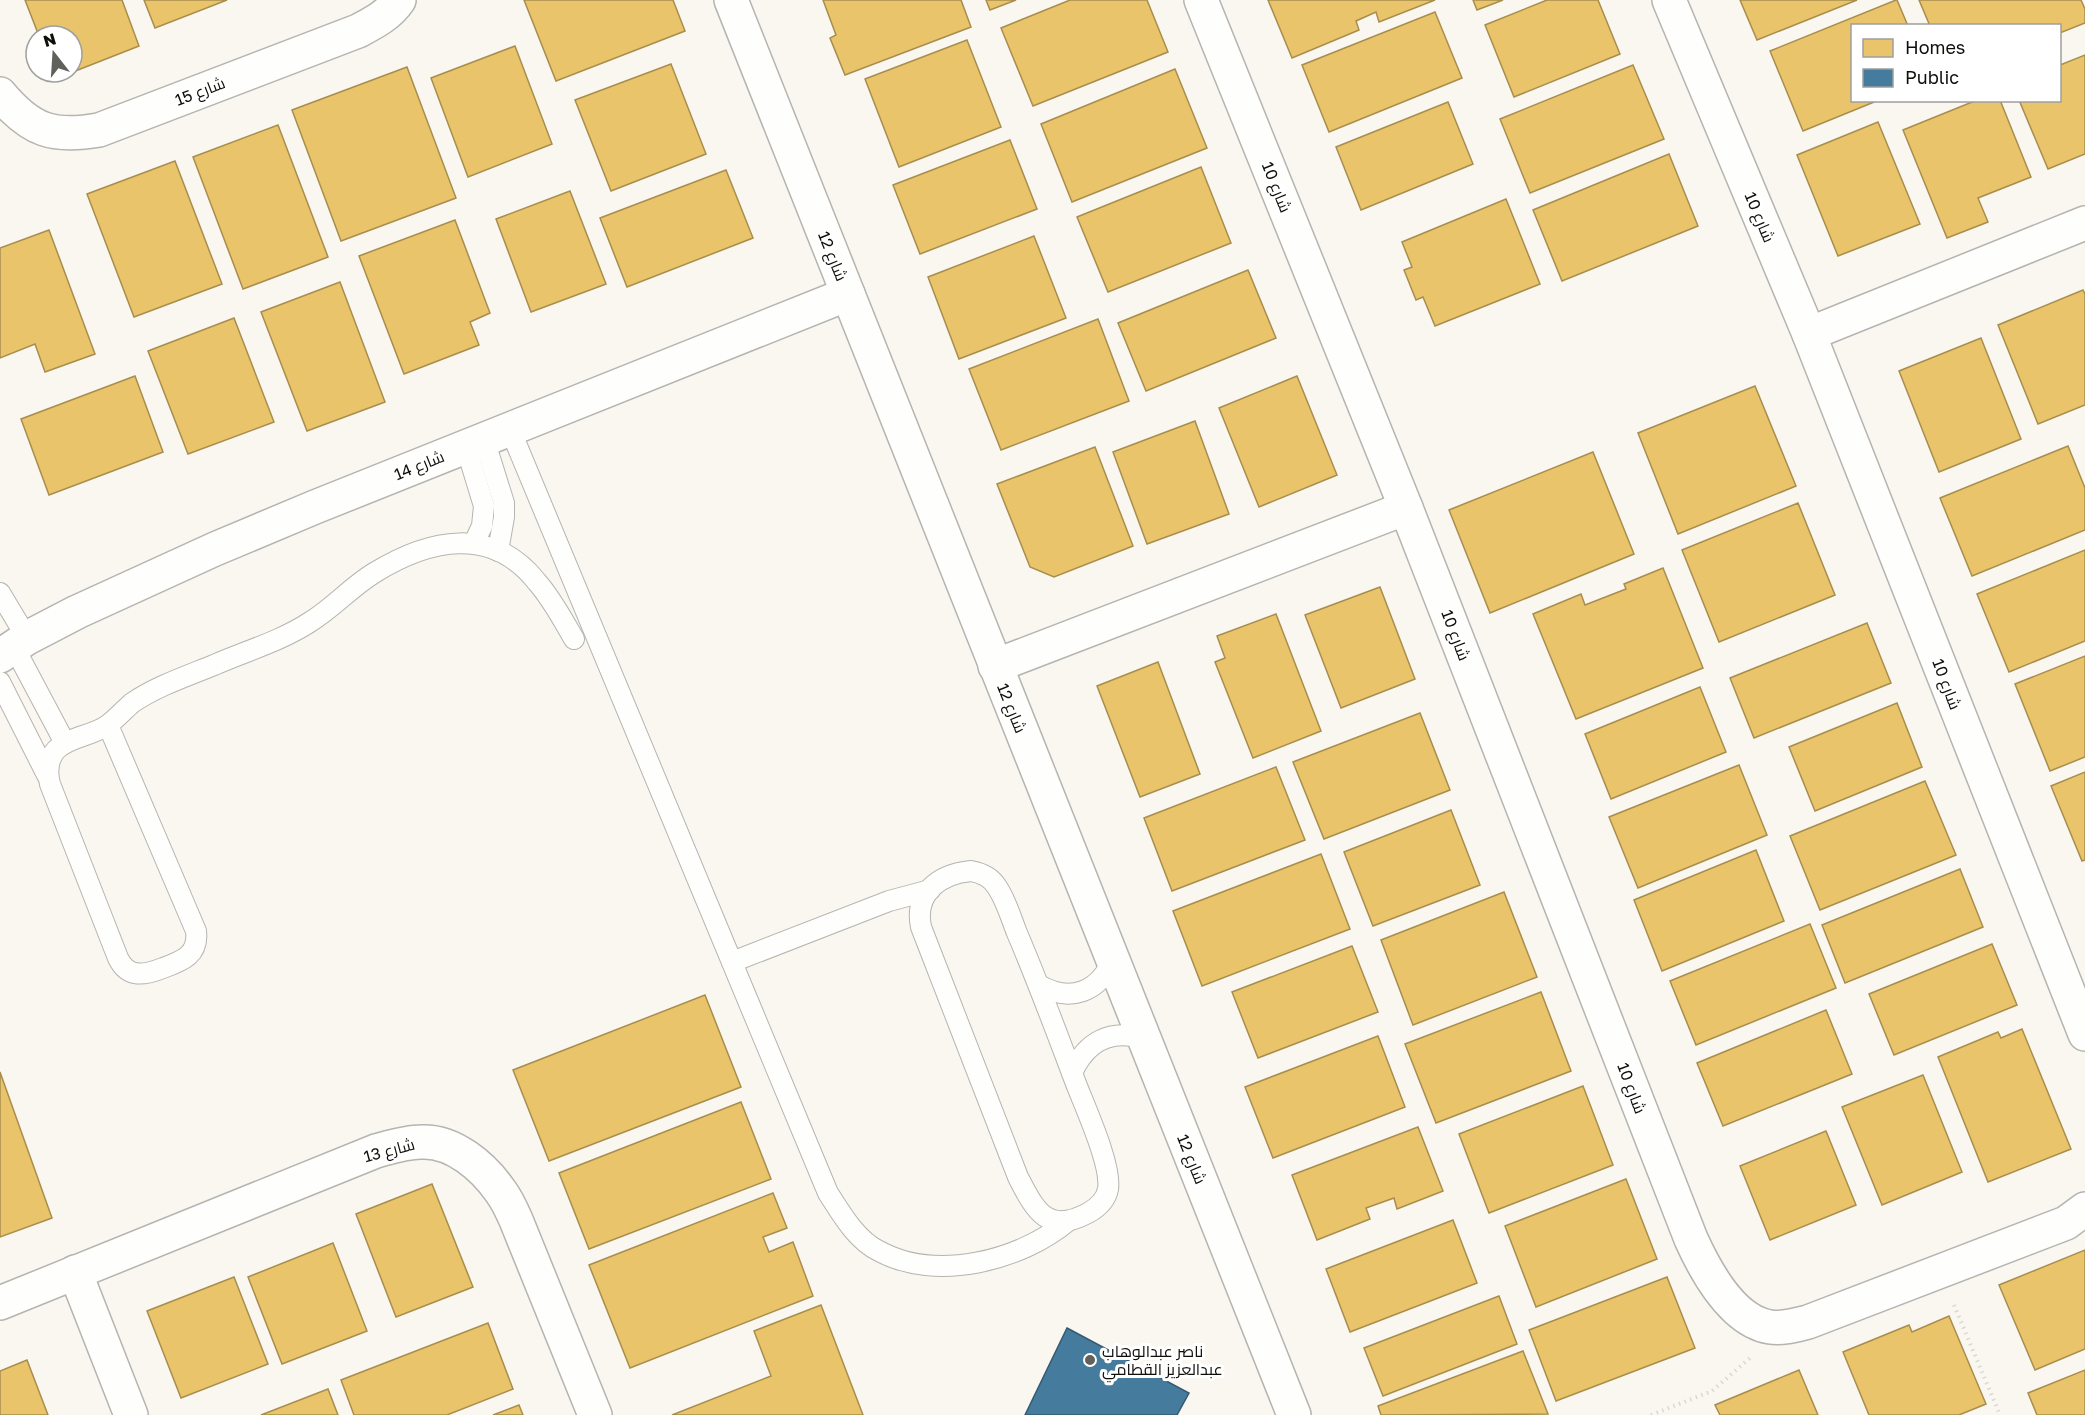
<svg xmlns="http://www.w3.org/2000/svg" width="2085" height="1415" font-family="'Golos Text',Cairo,sans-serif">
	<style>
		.homes { fill: #e9c46a; stroke: #a88d4d; stroke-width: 1.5 }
		.public { fill: #457b9d; stroke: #355a71; stroke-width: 1.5 }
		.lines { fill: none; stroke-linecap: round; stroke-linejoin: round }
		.service-casing { stroke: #b6b4b0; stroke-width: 22 }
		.minor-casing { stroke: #b6b4b0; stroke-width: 36 }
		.path { stroke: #d8d8d6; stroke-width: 4; stroke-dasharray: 1.5 4.5; stroke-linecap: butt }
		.service { stroke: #fefefd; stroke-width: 20 }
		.minor { stroke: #fefefd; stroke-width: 33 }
		.poi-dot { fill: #61605a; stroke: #fff; stroke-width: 2 }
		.labels { text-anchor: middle; stroke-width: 6; stroke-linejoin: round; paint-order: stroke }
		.street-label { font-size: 16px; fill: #0f0e0a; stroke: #fff }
		.poi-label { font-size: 16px; fill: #0f0e0a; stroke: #fff; text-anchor: start }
	</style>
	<rect width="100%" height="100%" fill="#f9f7f0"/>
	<!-- homes -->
	<g class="homes">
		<polygon points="25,0 122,0 139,46 55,79 52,72 72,72 72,36 39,36"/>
		<polygon points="144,0 227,0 155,28"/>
		<polygon points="524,0 673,0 685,31 556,81"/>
		<polygon points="823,0 961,0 971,27 845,75 830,38 836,35"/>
		<polygon points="986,0 1016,0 990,10"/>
		<polygon points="1070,0 1147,0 1168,52 1033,106 1001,28"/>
		<polygon points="1268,0 1435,0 1379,22 1376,12 1356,21 1359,30 1292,58"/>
		<polygon points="1473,0 1503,0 1477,10"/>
		<polygon points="1547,0 1598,0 1620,54 1514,97 1485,25"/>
		<polygon points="1740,0 1857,0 1757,40"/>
		<polygon points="1896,0 1897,0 1908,26 1852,26 1852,100 1879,100 1803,131 1770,51"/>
		<polygon points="1919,0 2081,0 2085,9 2085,23 2060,33 2060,26 1930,26"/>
		<polygon points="1435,12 1462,78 1329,132 1302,65"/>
		<polygon points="967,40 1001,127 899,167 865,79"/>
		<polygon points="515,46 552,144 468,177 431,78"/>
		<polygon points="2085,55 2085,154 2048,169 2019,100 2060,100 2060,65"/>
		<polygon points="671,64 706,154 611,191 575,100"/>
		<polygon points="1633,65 1664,139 1530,193 1500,119"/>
		<polygon points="407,67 456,198 341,241 292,110"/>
		<polygon points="1175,69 1207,148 1072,202 1041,124"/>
		<polygon points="1977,100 2000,100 2031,177 1978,198 1988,222 1947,238 1903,130"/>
		<polygon points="1448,102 1473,164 1361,210 1336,147"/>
		<polygon points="1878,122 1920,224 1838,256 1797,155"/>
		<polygon points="278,125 328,257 243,289 193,157"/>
		<polygon points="1010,140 1037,209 920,254 893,185"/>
		<polygon points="1669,154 1698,226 1562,281 1533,210"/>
		<polygon points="175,161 222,284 134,317 87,194"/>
		<polygon points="1201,167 1231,243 1108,292 1077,217"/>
		<polygon points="726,170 753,238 627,287 600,218"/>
		<polygon points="570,191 606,284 531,312 496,219"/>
		<polygon points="1506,199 1540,284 1435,326 1423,297 1416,300 1404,270 1412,267 1402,242"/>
		<polygon points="455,220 490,313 470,322 479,345 404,374 359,256"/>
		<polygon points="49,230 95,354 45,372 35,344 0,358 0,248"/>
		<polygon points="1034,236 1066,318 959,359 928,277"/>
		<polygon points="1248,270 1276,338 1146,391 1118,323"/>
		<polygon points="340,282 385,402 307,431 261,312"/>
		<polygon points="2083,290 2085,294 2085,405 2038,424 1998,325"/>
		<polygon points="234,318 274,422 188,454 148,351"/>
		<polygon points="1098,319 1129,401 1001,450 969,369"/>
		<polygon points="1981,338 2021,439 1939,472 1899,371"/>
		<polygon points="135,376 163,452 49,495 21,419"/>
		<polygon points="1297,376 1337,475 1259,507 1219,408"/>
		<polygon points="1755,386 1796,486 1678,534 1638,433"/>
		<polygon points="1195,421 1229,514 1147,544 1113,452"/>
		<polygon points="2068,446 2085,488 2085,530 1972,576 1940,498"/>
		<polygon points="1095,447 1133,546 1054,577 1030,567 997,484"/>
		<polygon points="1593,452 1634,554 1490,613 1449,510"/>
		<polygon points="1798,503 1835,595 1719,642 1682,550"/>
		<polygon points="2085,550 2085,641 2009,672 1977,594"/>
		<polygon points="1663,568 1703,668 1576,719 1533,614 1581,594 1585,605 1626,589 1624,584"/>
		<polygon points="1380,587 1415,679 1341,708 1305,615"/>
		<polygon points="1276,614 1321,731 1253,758 1215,662 1225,658 1217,636"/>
		<polygon points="1867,623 1891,683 1754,738 1730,678"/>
		<polygon points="2085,656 2085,757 2050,771 2015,684"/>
		<polygon points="1158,662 1200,774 1140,797 1097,686"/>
		<polygon points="1700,687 1726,752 1611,799 1585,734"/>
		<polygon points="1897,703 1922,767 1815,811 1789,747"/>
		<polygon points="1420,713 1450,790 1324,839 1293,762"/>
		<polygon points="1739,765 1767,835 1638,888 1609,817"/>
		<polygon points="1276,767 1305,840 1172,891 1144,818"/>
		<polygon points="2085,772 2085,860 2082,861 2051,786"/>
		<polygon points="1925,781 1956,855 1820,910 1790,836"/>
		<polygon points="1451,810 1480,885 1373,926 1344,852"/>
		<polygon points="1756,850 1784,921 1662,971 1634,900"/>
		<polygon points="1321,854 1350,929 1202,986 1173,911"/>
		<polygon points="1960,869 1983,927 1845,983 1822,925"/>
		<polygon points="1504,892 1537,977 1413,1025 1381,940"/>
		<polygon points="1810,924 1836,988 1696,1045 1670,981"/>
		<polygon points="1992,944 2017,1005 1894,1055 1869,994"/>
		<polygon points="1352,946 1378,1012 1258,1058 1232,992"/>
		<polygon points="1541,992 1571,1071 1436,1123 1405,1044"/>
		<polygon points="705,995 741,1087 549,1161 513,1070"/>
		<polygon points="1826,1010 1852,1074 1723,1126 1697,1063"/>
		<polygon points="2022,1029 2071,1149 1988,1182 1938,1057 1998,1032 2001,1038"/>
		<polygon points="1378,1036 1405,1107 1273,1158 1245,1087"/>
		<polygon points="0,1072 52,1218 0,1237"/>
		<polygon points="1923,1075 1962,1172 1882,1205 1842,1107"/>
		<polygon points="1583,1086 1613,1165 1489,1213 1459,1134"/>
		<polygon points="741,1102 771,1179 589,1249 559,1173"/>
		<polygon points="1418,1127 1443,1191 1397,1209 1394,1198 1366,1208 1370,1219 1317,1240 1292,1175"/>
		<polygon points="1826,1131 1856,1205 1770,1240 1740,1166"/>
		<polygon points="1626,1179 1657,1259 1536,1307 1505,1226"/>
		<polygon points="432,1184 473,1287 396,1317 356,1214"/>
		<polygon points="773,1193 787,1228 763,1237 769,1252 793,1242 813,1296 630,1368 589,1265"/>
		<polygon points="1453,1220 1477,1283 1350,1332 1326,1269"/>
		<polygon points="333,1243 367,1331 282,1364 248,1277"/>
		<polygon points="2085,1250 2085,1349 2035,1370 1999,1285"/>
		<polygon points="234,1277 268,1364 181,1398 147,1311"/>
		<polygon points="1667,1277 1695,1348 1556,1401 1529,1330"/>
		<polygon points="1499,1296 1517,1344 1383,1396 1364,1348"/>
		<polygon points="821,1305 863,1415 672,1415 771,1376 754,1331"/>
		<polygon points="1949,1316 1986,1404 1959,1415 1869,1415 1843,1352 1909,1325 1912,1332"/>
		<polygon points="488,1323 513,1389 447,1415 354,1415 341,1380"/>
		<polygon points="1523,1351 1548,1414 1381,1415 1378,1406"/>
		<polygon points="27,1360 48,1415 0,1415 0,1371"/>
		<polygon points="1799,1370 1818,1415 1720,1415 1715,1405"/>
		<polygon points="2085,1370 2085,1415 2037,1415 2028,1393"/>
		<polygon points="328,1389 338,1415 261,1415"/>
		<polygon points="519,1405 523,1415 493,1415"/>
	</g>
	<!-- public -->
	<polygon class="public" points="1067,1328 1189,1393 1177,1415 1025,1415"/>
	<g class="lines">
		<defs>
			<g id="service">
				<path d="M510 429 828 1193C841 1213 856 1240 879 1251 936 1282 1020 1261 1068 1221"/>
				<polyline points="484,439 504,503 504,517 498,551"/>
				<polyline points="466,447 484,506 482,526 474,543"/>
				<polyline points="0,593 27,638"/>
				<polyline points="14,647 65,743"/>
				<polyline points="0,682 47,775"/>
				<path d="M108 725 196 931C199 955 182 961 163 968 145 975 128 979 118 958L50 784C47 772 47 760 56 750 69 736 94 736 109 724 117 718 124 710 132 703 157 686 187 676 214 665 246 651 281 641 310 622 333 608 351 587 374 573 429 539 492 525 537 582 552 599 563 620 574 639"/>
				<path d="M971 871C982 873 991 877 997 887 1006 900 1011 918 1017 933 1038 982 1056 1031 1075 1081 1084 1105 1112 1165 1108 1189 1106 1200 1097 1208 1088 1213 1047 1235 1035 1210 1018 1177L921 927C914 892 940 874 971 871Z"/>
				<polyline points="732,962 889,901 930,890"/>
				<path d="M1039 985C1071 1003 1099 992 1113 959"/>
				<path d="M1072 1073C1086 1042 1110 1028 1144 1039"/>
			</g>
			<g id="minor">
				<polyline points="731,0 1294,1415"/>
				<path d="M1201 0 1406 508 1691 1239C1705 1270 1732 1321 1770 1327 1783 1329 1796 1325 1808 1322L2066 1223 2085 1209"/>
				<polyline points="1669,0 1809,334 2085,1034"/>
				<path d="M0 94C31 131 53 138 99 130L358 31C373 23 389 15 399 0"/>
				<polyline points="1809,334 2085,223"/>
				<polyline points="0,656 27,638 77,612 215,549 315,507 848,294"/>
				<polyline points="995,666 1406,508"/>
				<polyline points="75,1272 131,1415"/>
				<path d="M0 1303 376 1151C391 1147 406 1142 421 1142 453 1140 484 1167 501 1192 507 1200 512 1211 516 1220L595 1415"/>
			</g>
		</defs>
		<!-- service casing -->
		<use href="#service" class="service-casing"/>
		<!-- minor casing -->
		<use href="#minor" class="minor-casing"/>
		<!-- path -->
		<g class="path">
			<polyline points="1954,1305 2000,1415"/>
			<polyline points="1651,1415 1712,1391 1750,1358"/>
		</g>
		<!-- service -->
		<use href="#service" class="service"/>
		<!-- minor -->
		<use href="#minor" class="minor"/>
	</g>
	<!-- markers -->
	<circle class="poi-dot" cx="1090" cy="1360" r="6"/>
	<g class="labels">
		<!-- street labels -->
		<g class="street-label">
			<text transform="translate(200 91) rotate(-21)" y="6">شارع 15</text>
			<text transform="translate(1277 187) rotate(68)" y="6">شارع 10</text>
			<text transform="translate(1760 217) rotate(67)" y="6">شارع 10</text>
			<text transform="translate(833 256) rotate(68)" y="6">شارع 12</text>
			<text transform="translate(419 465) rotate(-22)" y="6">شارع 14</text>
			<text transform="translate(1456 635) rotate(69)" y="6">شارع 10</text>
			<text transform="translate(1947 684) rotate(69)" y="6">شارع 10</text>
			<text transform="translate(1012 708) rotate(68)" y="6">شارع 12</text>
			<text transform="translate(1632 1088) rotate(69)" y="6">شارع 10</text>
			<text transform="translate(389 1150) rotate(-15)" y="6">شارع 13</text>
			<text transform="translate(1192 1159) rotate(68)" y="6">شارع 12</text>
		</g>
		<!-- poi labels -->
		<g class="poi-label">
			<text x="1102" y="1357">ناصر عبدالوهاب<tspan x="1102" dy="18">عبدالعزيز القطامي</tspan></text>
		</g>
	</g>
	<!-- legend -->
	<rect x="1851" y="24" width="210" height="78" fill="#ffffff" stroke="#9f9f9d" stroke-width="1.5"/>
	<rect x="1863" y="39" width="30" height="18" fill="#e9c46a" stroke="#9f9f9d" stroke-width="1.5"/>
	<text x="1905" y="54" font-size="18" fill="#0f0e0a">Homes</text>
	<rect x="1863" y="69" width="30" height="18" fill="#457b9d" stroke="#9f9f9d" stroke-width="1.5"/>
	<text x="1905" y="84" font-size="18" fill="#0f0e0a">Public</text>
	<!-- north arrow -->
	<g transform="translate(54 54) rotate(343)"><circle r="28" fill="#ffffff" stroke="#9f9f9d" stroke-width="1.5"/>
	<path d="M0-4.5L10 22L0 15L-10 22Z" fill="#61605a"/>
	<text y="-9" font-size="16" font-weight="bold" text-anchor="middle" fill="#0f0e0a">N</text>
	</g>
</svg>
